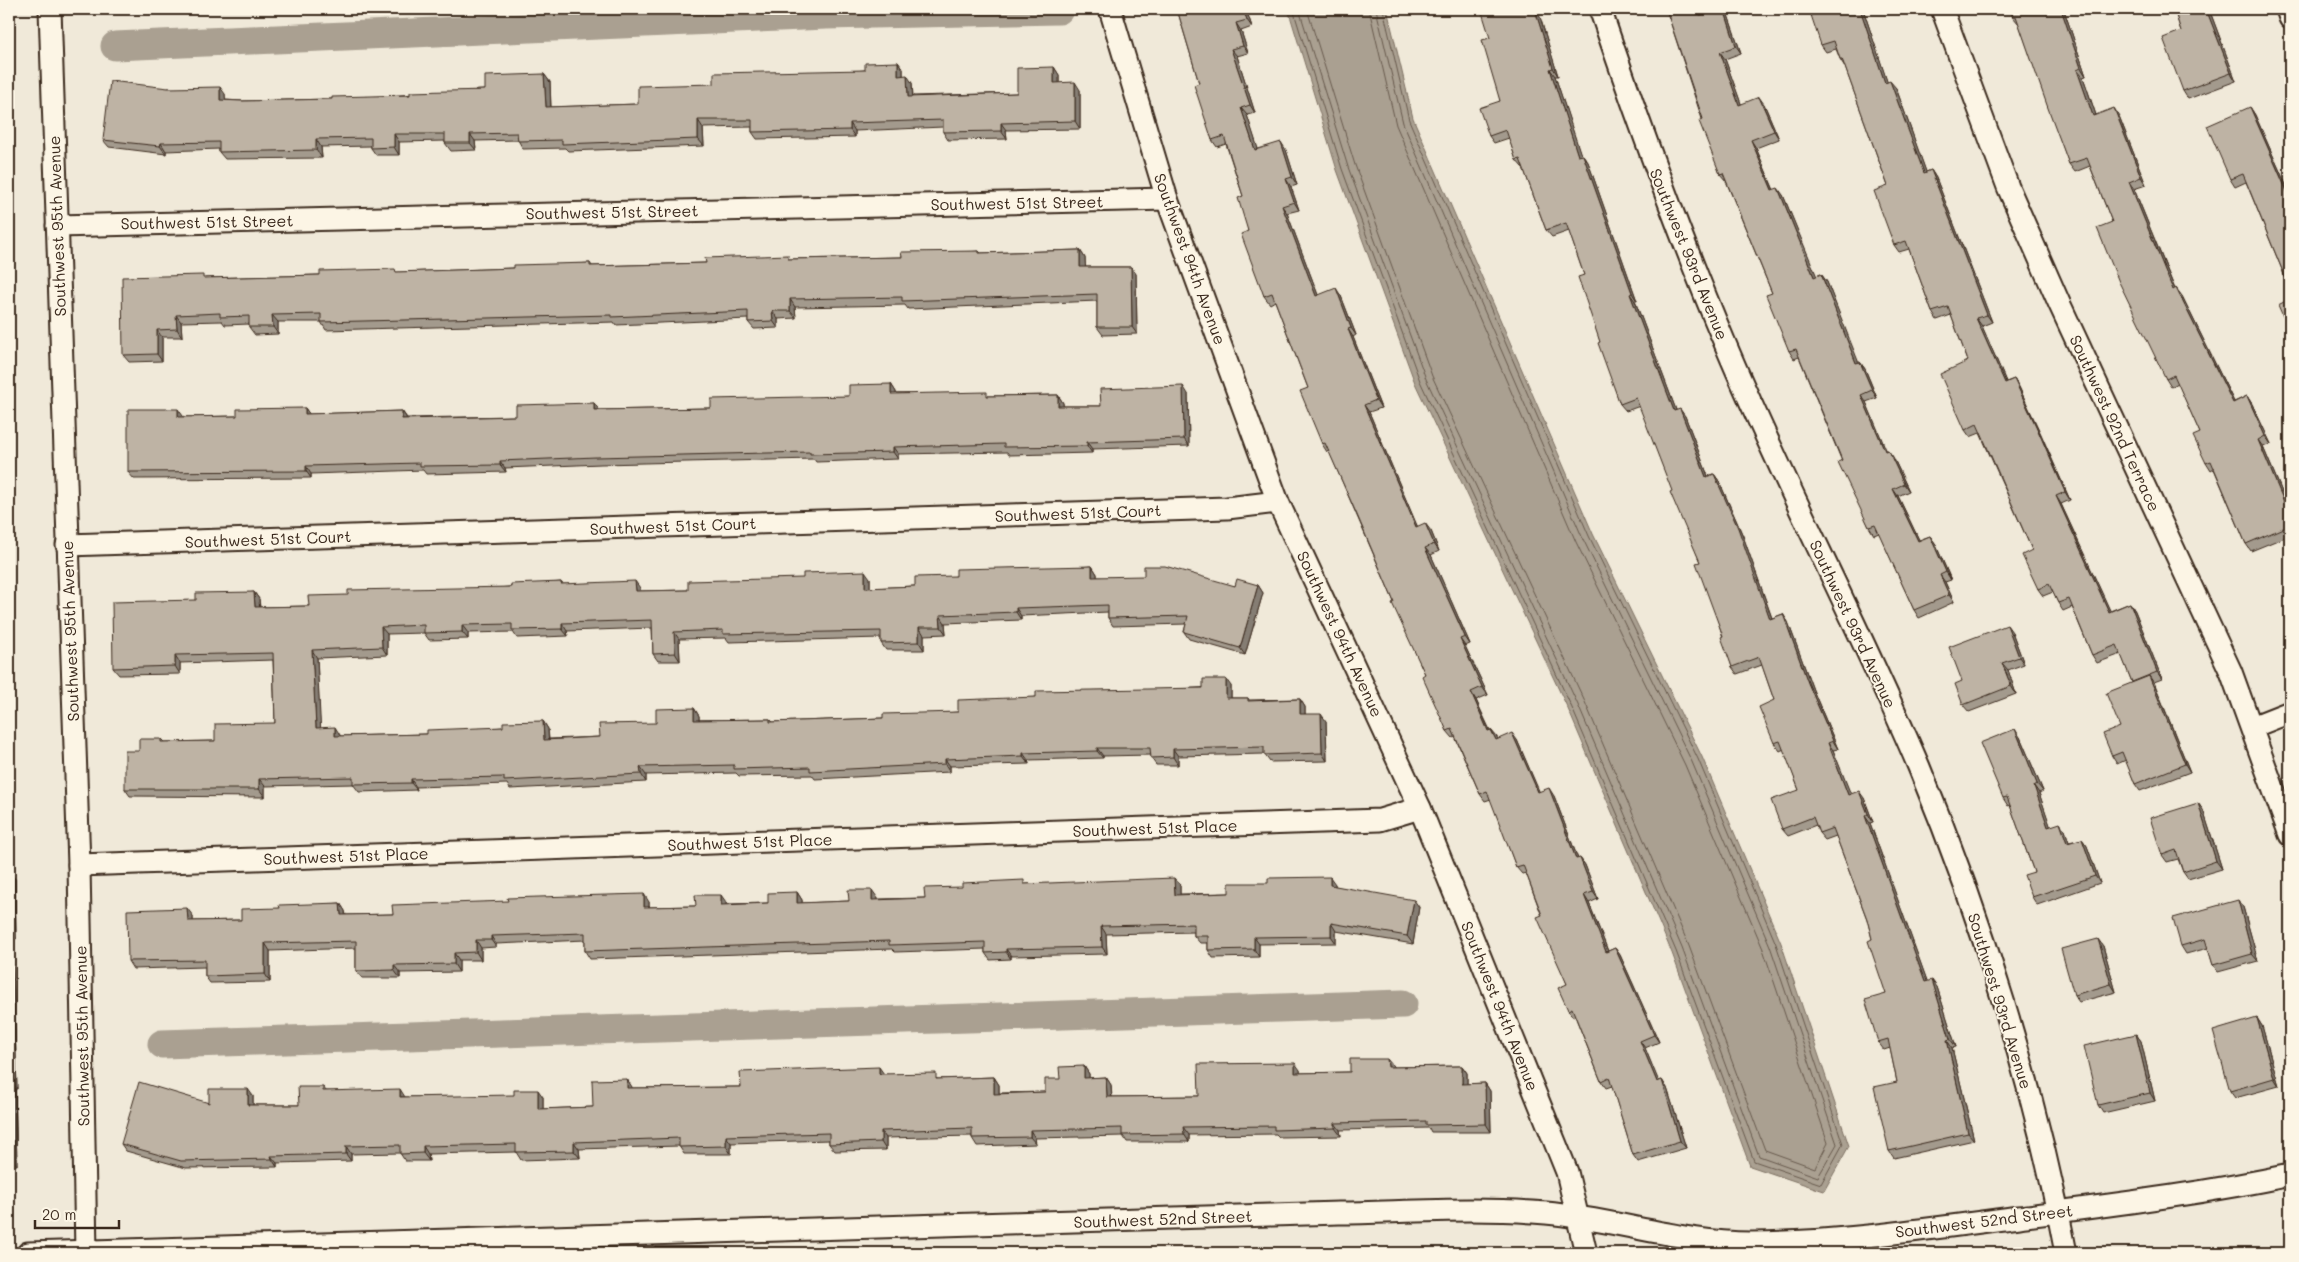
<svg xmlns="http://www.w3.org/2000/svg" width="2299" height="1262" font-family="Mali,sans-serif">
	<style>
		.water { fill: #aaa091; stroke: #7e7163 }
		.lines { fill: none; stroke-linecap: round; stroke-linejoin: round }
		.shore { stroke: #67594c; stroke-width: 1 }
		.canal { stroke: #aaa091; stroke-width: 29 }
		.minor-casing { stroke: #3b2a1e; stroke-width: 25 }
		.minor { stroke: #fcf5e5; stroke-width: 21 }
		.wall { fill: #a39a8d; stroke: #3b2a1e }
		.shaded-wall { fill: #857d73; stroke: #3b2a1e }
		.building { fill: #beb3a4; stroke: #3b2a1e }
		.labels { text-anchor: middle; stroke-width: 4; stroke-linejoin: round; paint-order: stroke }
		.street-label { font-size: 16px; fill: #3b2a1e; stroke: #fcf5e5 }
	</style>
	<rect width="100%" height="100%" fill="#f0e9d9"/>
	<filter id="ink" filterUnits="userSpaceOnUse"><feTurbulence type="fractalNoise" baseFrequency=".02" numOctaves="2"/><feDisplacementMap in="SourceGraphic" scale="10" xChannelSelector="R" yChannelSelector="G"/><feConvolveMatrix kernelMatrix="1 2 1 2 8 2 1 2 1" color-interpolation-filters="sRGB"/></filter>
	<g filter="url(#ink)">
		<!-- water -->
		<polygon class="water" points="1288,9 1387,9 1413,118 1593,534 1702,757 1781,943 1849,1146 1824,1191 1750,1166 1672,953 1568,709 1415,383 1337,170"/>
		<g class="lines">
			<!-- shore -->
			<g class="shore">
				<polyline points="1293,9 1342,169 1420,381 1572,708 1676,951 1754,1161 1821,1184 1843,1144 1776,944 1698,759 1589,536 1409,120 1383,9"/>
				<polyline points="1299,9 1348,167 1426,379 1578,705 1682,948 1759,1156 1818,1177 1837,1144 1770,946 1692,762 1583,539 1403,123 1376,9"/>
				<polyline points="1307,9 1355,165 1432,376 1585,702 1689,946 1765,1150 1815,1168 1828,1143 1763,949 1685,765 1576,542 1396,125 1369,9"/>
			</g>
			<!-- canal -->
			<g class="canal">
				<polyline points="115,46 826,15 1059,10"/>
				<polyline points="162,1044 1403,1004"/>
			</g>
			<defs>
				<g id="minor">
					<polyline points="50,9 79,865 86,1253"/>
					<polyline points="1110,9 1167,199 1278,502 1420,808 1567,1172 1586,1253"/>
					<path d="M1600 9C1638 121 1678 232 1724 341 1784 485 1858 623 1919 767 1983 921 2035 1090 2066 1253"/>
					<polyline points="1942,9 2008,187 2060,305 2231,672 2290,835"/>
					<polyline points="2287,9 2290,18"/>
					<polyline points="57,226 1167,199"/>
					<polyline points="67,545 1227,508 1278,502"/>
					<polyline points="2252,727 2290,712"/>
					<polyline points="79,865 1380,820 1420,808"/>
					<path d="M28 1253 1339 1213C1407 1212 1477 1207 1546 1213 1614 1219 1682 1243 1751 1243 1840 1242 1930 1229 2019 1217 2110 1205 2201 1194 2290 1175"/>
				</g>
			</defs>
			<!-- minor casing -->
			<use href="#minor" class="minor-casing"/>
			<!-- minor -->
			<use href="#minor" class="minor"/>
		</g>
		<!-- wall -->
		<g class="wall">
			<polygon points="1177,9 1246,9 1252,27 1241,31 1248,53 1237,56 1255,113 1247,115 1258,150 1286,150 1297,185 1291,187 1299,210 1287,213 1318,295 1341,296 1356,335 1353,337 1381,408 1369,412 1417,526 1431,531 1439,551 1431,555 1470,644 1465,646 1488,695 1476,700 1490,730 1491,730 1497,739 1517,740 1539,792 1554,796 1578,859 1580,858 1585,865 1598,899 1589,903 1608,951 1615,948 1620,955 1659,1042 1645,1048 1658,1081 1662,1080 1667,1088 1686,1148 1638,1162 1633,1155 1612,1086 1606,1088 1601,1081 1575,1016 1573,1017 1568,1010 1567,984 1526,873 1522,874 1516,867 1491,799 1485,801 1480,794 1455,737 1453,738 1447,731 1425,674 1394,602 1329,451 1327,452 1322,444 1308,388 1275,301 1270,304 1264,296 1248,231 1243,196 1226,144 1217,147 1212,140 1199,83"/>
			<polygon points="1666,9 1701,9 1703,15 1724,9 1728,15 1741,53 1725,59 1741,104 1764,104 1779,139 1756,148 1774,190 1783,195 1816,276 1821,274 1827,282 1858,363 1860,362 1865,369 1877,398 1866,402 1886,451 1888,450 1893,457 1909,491 1898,496 1919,540 1930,536 1935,543 1951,580 1945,582 1954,602 1919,618 1914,610 1879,533 1874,535 1869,527 1799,357 1794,359 1789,351 1772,293 1726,181 1720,174"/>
			<polygon points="1863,9 1887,82 1896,88 1926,172 1931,170 1936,178 1992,322 1982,326 2006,382 2014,379 2019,387 2041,434 2070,500 2061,504 2110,611 2130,603 2135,611 2162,679 2154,682 2190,772 2140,791 2135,784 2126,760 2117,764 2112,756 2132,682 2121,654 2097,663 2092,655 2072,607 2063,611 2058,603 2053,592 2043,596 2038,589 2032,550 1980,433 1970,437 1965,430 1968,361 1951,315 1937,320 1932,312 1909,249 1899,252 1894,245 1888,186 1845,67 1840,59 1836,49 1826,52 1821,45"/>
			<polygon points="2010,9 2067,9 2064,10 2086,76 2083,77 2096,115 2119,116 2146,185 2134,189 2175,289 2182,296 2234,402 2247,396 2252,404 2271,444 2263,447 2290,511 2290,535 2251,551 2246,544 2214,469 2211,471 2206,463 2200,433 2178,383 2171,387 2166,379 2112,222 2090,166 2075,172 2069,164 2019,24 2013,17"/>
			<polygon points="2174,9 2209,9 2236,81 2188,99 2183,91 2181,31"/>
			<polygon points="1535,10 1540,17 1558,76 1555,76 1581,156 1583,155 1588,162 1637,301 1635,301 1676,410 1685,416 1708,476 1714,474 1719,481 1743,536 1772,618 1783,614 1788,622 1813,690 1838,749 1833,750 1850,794 1864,798 1873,822 1870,823 1927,981 1937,987 1956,1047 1952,1048 1974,1140 1894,1158 1889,1151 1897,1082 1890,1048 1884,1050 1878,1042 1886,994 1867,919 1836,836 1825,840 1819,833 1816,825 1788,836 1782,829 1799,790 1784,749 1780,751 1774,743 1774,700 1762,665 1737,674 1732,667 1700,562 1640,406 1626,411 1620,404 1600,342 1584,275 1569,231 1552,237 1546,230 1523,167 1522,167 1516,160 1509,138 1494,143 1489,136 1500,101 1490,38 1530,11"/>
			<polygon points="898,62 903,69 903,75 912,83 913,96 1017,93 1054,67 1059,75 1059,83 1080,90 1080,129 1006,130 1007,139 948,140 943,132 943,127 855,131 855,137 757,139 752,132 752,127 703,128 704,146 568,151 565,148 523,149 518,140 475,141 476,150 451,151 445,143 445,141 399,142 399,155 376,155 371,148 371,146 321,147 322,158 225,159 219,152 219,149 166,151 166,154 109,147 103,140 168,88 225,94 225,100 242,101 332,99 485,90 544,74 550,82 551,107 638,104 714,84 865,70"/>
			<polygon points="2250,107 2255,115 2290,194 2290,289 2246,182 2235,187 2230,179"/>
			<polygon points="1080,250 1085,258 1085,267 1131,267 1136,274 1137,334 1103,335 1097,327 1097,301 908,309 905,305 795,307 796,318 778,319 778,328 754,329 748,322 748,319 616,325 614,322 326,330 321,322 278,322 278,334 255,335 249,327 249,324 225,325 222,321 181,322 182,337 162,337 162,361 129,362 123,355 205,278 320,275 514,268 590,263 592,266 706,263 791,259 902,257 979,251 981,253"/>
			<polygon points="891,384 896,392 896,394 990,396 1058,395 1063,403 1063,406 1101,406 1188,394 1189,446 1092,449 1092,453 1009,455 1007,452 898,454 898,459 816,462 814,459 601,464 505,468 506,472 426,474 423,470 311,474 311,478 134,479 128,472 183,416 183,417 237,416 305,408 309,414 402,411 407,418 516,416 594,403 599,410 711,408 849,396"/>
			<polygon points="1092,566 1097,574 1097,577 1235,586 1258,585 1263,593 1245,655 1189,639 1184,632 1186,624 1113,626 1108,618 1108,612 1021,616 1021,620 945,623 946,634 924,635 924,650 886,650 881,643 881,638 729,642 726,638 679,639 680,661 658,661 653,654 652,628 567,631 568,636 517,638 513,632 468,633 468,639 429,640 424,633 387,634 387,655 317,658 320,728 340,735 340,736 427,734 503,727 543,721 548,729 549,739 600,737 656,723 694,708 699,716 699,720 770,719 773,722 883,718 958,712 1036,697 1231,686 1231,698 1248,698 1249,700 1300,699 1305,707 1305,714 1326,721 1327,761 1270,762 1264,754 1178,756 1178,765 1156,765 1151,758 1151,755 1103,756 1103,758 1028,760 1029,764 950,766 950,772 815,779 812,775 739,776 736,773 646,775 646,782 510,789 507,784 416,787 417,790 359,792 353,784 265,786 265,797 130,796 125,789 139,751 161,739 164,742 215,741 275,723 273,660 180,663 180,674 119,675 113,668 196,600 254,592 259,599 260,607 309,606 561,582 562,584 640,588 640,591 688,590 870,578 870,588 915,586 956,576"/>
			<polygon points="2012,632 2024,664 2008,670 2016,694 1969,712 1963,705 1962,681"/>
			<polygon points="2020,737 2043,791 2039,793 2050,826 2065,830 2069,842 2082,839 2087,846 2100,883 2037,905 2032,897 2034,872 2010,805 2008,806 2003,798"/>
			<polygon points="2198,803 2203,810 2222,869 2188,879 2183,872 2178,859 2167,862 2162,855"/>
			<polygon points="9,872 15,879 16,939 12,939 17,1089 15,1089 17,1165 9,1166"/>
			<polygon points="1027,884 1180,885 1180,894 1229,893 1335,884 1335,886 1419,907 1413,944 1336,931 1336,943 1259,944 1259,957 1213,958 1208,950 1208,943 1200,943 1194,936 1194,932 1106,934 1107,954 1011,956 1011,959 990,960 985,953 985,949 895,952 892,949 590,959 585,951 585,940 496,944 496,947 481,948 481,960 459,960 459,972 400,973 400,978 362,978 356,971 356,948 270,951 270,982 210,983 205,976 205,967 133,969 128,961 193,916 193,921 241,920 280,908 340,903 345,911 346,915 393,914 649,902 649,907 696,906 726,902 726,904 768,903 797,892 802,900 802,903 849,901 877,897 877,899 925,898"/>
			<polygon points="2243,907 2258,961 2218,972 2213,965 2208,948 2186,954 2181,946"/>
			<polygon points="2103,946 2116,992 2079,1002 2074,995"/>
			<polygon points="2257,1018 2262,1026 2279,1086 2235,1098 2230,1091"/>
			<polygon points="2136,1034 2141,1041 2155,1101 2103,1113 2098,1105"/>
			<polygon points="1084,1066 1089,1074 1089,1078 1106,1077 1111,1085 1112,1097 1199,1096 1300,1070 1300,1073 1350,1072 1393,1066 1393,1067 1462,1066 1467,1073 1467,1084 1485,1083 1490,1091 1491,1132 1431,1132 1429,1128 1340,1130 1341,1136 1279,1137 1276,1134 1189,1135 1189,1142 1127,1142 1123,1136 1035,1138 1036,1144 977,1146 972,1138 972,1136 886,1138 886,1150 835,1151 829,1144 829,1140 731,1143 731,1154 684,1154 679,1146 579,1149 580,1158 521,1160 516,1152 428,1154 429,1161 405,1161 400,1153 351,1154 351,1161 277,1163 277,1167 186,1168 126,1151 121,1144 209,1103 253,1096 253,1105 299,1105 323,1087 326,1091 405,1097 543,1097 543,1109 593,1107 627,1079 632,1088 741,1087 884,1074 939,1079 994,1077 999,1085 999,1093 1045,1092 1060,1079"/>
		</g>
		<!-- shaded-wall -->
		<g class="shaded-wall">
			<polygon points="1243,9 1246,9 1252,27 1247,20"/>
			<polygon points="1698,9 1701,9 1706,23 1700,15"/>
			<polygon points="1724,9 1728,15 1741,53 1736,46"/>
			<polygon points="1860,9 1863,9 1890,90 1885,83"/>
			<polygon points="2061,9 2063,9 2064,10 2086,76 2081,68"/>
			<polygon points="2206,9 2209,9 2236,81 2231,73"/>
			<polygon points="1535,10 1540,17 1558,76 1553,68"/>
			<polygon points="1236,23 1241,31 1248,53 1243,46"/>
			<polygon points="1231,49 1237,56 1255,113 1250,105"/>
			<polygon points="1720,52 1725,59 1744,112 1739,105"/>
			<polygon points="898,62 903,69 903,83 898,76"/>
			<polygon points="1054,67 1059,75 1059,90 1054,83"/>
			<polygon points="1550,69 1555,76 1584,164 1578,156"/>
			<polygon points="2077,70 2083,77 2099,124 2093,116"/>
			<polygon points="544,74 550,82 551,114 546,107"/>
			<polygon points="907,75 912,83 913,104 908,97"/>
			<polygon points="1890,81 1896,88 1929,180 1924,173"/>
			<polygon points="1075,82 1080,90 1080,129 1075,121"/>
			<polygon points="220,87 225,94 226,107 220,100"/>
			<polygon points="1759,97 1764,104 1779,139 1774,131"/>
			<polygon points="2250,107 2255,115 2290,194 2290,198"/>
			<polygon points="1241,108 1247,115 1261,158 1255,150"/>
			<polygon points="2114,108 2119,116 2146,185 2141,177"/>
			<polygon points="698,120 703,128 704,146 698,139"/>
			<polygon points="850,123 855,131 855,137 850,130"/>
			<polygon points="1001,123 1006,130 1007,139 1001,131"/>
			<polygon points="394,134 399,142 399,155 394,147"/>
			<polygon points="470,134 475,141 476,150 470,143"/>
			<polygon points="316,139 321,147 322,158 316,150"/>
			<polygon points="1751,140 1756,148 1777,198 1772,190"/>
			<polygon points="1281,142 1286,150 1297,185 1292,177"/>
			<polygon points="161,143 166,151 166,154 160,146"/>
			<polygon points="1583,155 1588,162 1637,301 1632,293"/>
			<polygon points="1931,170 1936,178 1992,322 1987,315"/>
			<polygon points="1286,179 1291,187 1299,210 1294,202"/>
			<polygon points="2129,182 2134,189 2178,297 2173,290"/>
			<polygon points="1778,188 1783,195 1820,284 1814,277"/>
			<polygon points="1282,206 1287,213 1321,303 1316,296"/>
			<polygon points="1080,250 1085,258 1086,275 1080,267"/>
			<polygon points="1131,267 1136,274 1137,334 1132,327"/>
			<polygon points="1821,274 1827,282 1862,371 1856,363"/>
			<polygon points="1336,288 1341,296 1356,335 1351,328"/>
			<polygon points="2176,288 2182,296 2238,410 2233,403"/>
			<polygon points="1630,294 1635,301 1679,418 1674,411"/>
			<polygon points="790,299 795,307 796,318 790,311"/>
			<polygon points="772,311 778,319 778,328 773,321"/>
			<polygon points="176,315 181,322 182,337 177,329"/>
			<polygon points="272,315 278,322 278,334 273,327"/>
			<polygon points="1976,318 1982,326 2010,391 2005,383"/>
			<polygon points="1348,329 1353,337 1381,408 1376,400"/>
			<polygon points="157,330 162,337 162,361 157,354"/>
			<polygon points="1860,362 1865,369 1877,398 1872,390"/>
			<polygon points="2014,379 2019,387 2070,500 2065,492"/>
			<polygon points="891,384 896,392 896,402 891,394"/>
			<polygon points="1183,386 1188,394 1189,446 1184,439"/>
			<polygon points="1058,395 1063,403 1064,414 1058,406"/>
			<polygon points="1861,395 1866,402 1890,459 1885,451"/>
			<polygon points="2247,396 2252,404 2271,444 2265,436"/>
			<polygon points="594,403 599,410 594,410"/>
			<polygon points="1364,405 1369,412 1421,535 1416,527"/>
			<polygon points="305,408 310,415 305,414"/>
			<polygon points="178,409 183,416 183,425 178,417"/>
			<polygon points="1680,409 1685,416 1711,484 1706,477"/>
			<polygon points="402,411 407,419 402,419"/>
			<polygon points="2258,440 2263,447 2290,511 2290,516"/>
			<polygon points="1087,442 1092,449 1092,453 1087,446"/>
			<polygon points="893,447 898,454 898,459 893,452"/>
			<polygon points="1888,450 1893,457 1909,491 1904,484"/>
			<polygon points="500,461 505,468 506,472 500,465"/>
			<polygon points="306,466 311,474 311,478 306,471"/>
			<polygon points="1714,474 1719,481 1743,536 1775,627 1770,619"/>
			<polygon points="1893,489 1898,496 1923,548 1918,541"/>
			<polygon points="2056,496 2061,504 2114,619 2109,612"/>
			<polygon points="1425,523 1431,531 1439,551 1434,544"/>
			<polygon points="1930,536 1935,543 1951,580 1946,572"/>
			<polygon points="1425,548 1431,555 1470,644 1465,637"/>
			<polygon points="1092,566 1097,574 1097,585 1092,577"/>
			<polygon points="865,571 870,578 870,595 865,588"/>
			<polygon points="1940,575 1945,582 1954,602 1949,595"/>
			<polygon points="635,581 640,588 641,599 636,591"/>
			<polygon points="1258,585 1263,593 1245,655 1240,648"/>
			<polygon points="254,592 259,599 260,614 255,607"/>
			<polygon points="2130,603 2135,611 2162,679 2157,672"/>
			<polygon points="1016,608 1021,616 1021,620 1016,612"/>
			<polygon points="1783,614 1788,622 1813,690 1838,749 1833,741 1808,683"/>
			<polygon points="940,615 945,623 946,634 941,627"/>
			<polygon points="562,623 567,631 568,636 562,629"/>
			<polygon points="462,625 468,633 468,639 462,632"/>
			<polygon points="2007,625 2012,632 2024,664 2019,657"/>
			<polygon points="381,627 387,634 387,655 382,647"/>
			<polygon points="919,627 924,635 924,650 919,642"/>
			<polygon points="674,632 679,639 680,661 675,653"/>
			<polygon points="1460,639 1465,646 1488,695 1482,687"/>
			<polygon points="312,650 317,658 321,735 316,728"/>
			<polygon points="175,655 180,663 180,674 175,666"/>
			<polygon points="2002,663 2008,670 2016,694 2011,686"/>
			<polygon points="2149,676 2154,683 2190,772 2185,764"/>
			<polygon points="1226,679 1231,686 1231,706 1226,698"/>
			<polygon points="1471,692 1476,700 1493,739 1488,731"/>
			<polygon points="1300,699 1305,707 1305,722 1300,714"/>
			<polygon points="694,708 699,716 699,728 694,720"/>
			<polygon points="1321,714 1326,721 1327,761 1322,753"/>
			<polygon points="543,721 548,729 549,747 544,740"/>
			<polygon points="335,727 340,735 341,744 335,736"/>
			<polygon points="2015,729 2020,737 2043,791 2037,784"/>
			<polygon points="1491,730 1497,737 1501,747 1496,740"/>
			<polygon points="1512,733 1517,740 1543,800 1538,792"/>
			<polygon points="1828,743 1833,750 1854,802 1848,795"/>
			<polygon points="1097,748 1103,756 1103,758 1097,751"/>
			<polygon points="1173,749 1178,756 1178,765 1173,757"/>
			<polygon points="1023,753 1028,760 1029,764 1023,756"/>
			<polygon points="945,759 950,766 950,772 945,764"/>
			<polygon points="640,767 646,775 646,782 641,774"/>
			<polygon points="259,779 265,786 265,797 259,789"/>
			<polygon points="411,779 416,787 417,790 411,783"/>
			<polygon points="2034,786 2039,793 2053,834 2048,827"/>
			<polygon points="1549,788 1554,796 1581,867 1576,859"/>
			<polygon points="1859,791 1864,798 1873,822 1868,814"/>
			<polygon points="2198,803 2203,810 2222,869 2216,861"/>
			<polygon points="1865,816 1870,823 1930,989 1925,982"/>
			<polygon points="2060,823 2065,830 2072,851 2067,843"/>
			<polygon points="2082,839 2087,846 2100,883 2095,876"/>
			<polygon points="1580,858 1585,865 1598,899 1593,892"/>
			<polygon points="10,872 15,879 16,939 11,931"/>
			<polygon points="1330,877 1335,884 1335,893 1330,885"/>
			<polygon points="1174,878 1180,885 1180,902 1175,895"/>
			<polygon points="872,890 877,897 877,907 872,900"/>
			<polygon points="797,892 802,900 802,910 797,903"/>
			<polygon points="644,894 649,902 649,914 644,907"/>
			<polygon points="721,895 726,902 726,912 721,905"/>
			<polygon points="1584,895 1589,903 1611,959 1606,952"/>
			<polygon points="1414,900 1419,907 1413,944 1407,936"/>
			<polygon points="2238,900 2243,907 2258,961 2252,954"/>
			<polygon points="340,903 345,911 346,923 341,915"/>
			<polygon points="187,908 193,916 193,929 188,921"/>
			<polygon points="1331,923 1336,931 1336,943 1331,936"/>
			<polygon points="1101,926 1106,934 1107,954 1102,947"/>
			<polygon points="9,934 12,939 17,1089 12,1082 9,987"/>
			<polygon points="491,936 496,944 496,947 491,940"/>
			<polygon points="1254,937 1259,944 1259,957 1254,949"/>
			<polygon points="2098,939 2103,946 2116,992 2111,984"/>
			<polygon points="476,940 481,948 481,960 476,952"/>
			<polygon points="265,943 270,951 270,982 265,974"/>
			<polygon points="1615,948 1620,955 1659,1042 1654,1035"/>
			<polygon points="1006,949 1011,956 1011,959 1006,952"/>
			<polygon points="454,953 459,960 459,972 454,964"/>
			<polygon points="394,965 400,973 400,978 394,970"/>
			<polygon points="1932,980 1937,987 1956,1047 1950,1039"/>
			<polygon points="2257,1018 2262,1026 2279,1086 2274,1078"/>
			<polygon points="2136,1034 2141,1041 2155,1101 2150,1093"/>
			<polygon points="1947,1040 1952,1048 1974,1140 1968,1133"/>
			<polygon points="1640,1041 1645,1048 1662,1089 1657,1082"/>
			<polygon points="1387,1059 1393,1066 1393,1074 1388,1067"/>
			<polygon points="1295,1063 1300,1070 1301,1081 1295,1073"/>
			<polygon points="1084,1066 1089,1074 1089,1085 1084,1078"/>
			<polygon points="1462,1066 1467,1073 1467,1091 1462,1084"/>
			<polygon points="879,1067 884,1074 879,1074"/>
			<polygon points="994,1077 999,1085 999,1101 994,1094"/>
			<polygon points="1106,1077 1111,1085 1112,1105 1107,1097"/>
			<polygon points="627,1079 632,1087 632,1096 627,1088"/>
			<polygon points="1662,1080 1667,1088 1686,1148 1680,1141"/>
			<polygon points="9,1082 15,1089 17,1165 11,1158"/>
			<polygon points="1485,1083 1490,1091 1491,1132 1486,1124"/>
			<polygon points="248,1089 253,1096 253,1113 248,1105"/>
			<polygon points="400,1089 405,1097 400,1097"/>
			<polygon points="538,1090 543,1097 543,1116 538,1109"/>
			<polygon points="1335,1123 1340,1130 1341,1136 1335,1128"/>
			<polygon points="1183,1127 1189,1135 1189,1142 1184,1134"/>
			<polygon points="1030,1130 1035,1138 1036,1144 1030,1137"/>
			<polygon points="881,1131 886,1138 886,1150 881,1142"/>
			<polygon points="726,1136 731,1143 731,1154 726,1146"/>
			<polygon points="574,1142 579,1149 580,1158 574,1151"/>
			<polygon points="346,1146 351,1154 351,1161 346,1154"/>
			<polygon points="423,1146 428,1154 429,1161 423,1153"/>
			<polygon points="271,1156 277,1163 277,1167 272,1159"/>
		</g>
		<!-- building -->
		<g class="building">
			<polygon points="1177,9 1243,9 1247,20 1236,23 1243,46 1231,49 1250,105 1241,108 1255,150 1281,142 1292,177 1286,179 1294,202 1282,206 1316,296 1336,288 1351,328 1348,329 1376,400 1364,405 1416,527 1425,523 1434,544 1425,548 1465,637 1460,639 1482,687 1471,692 1488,731 1491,730 1496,740 1512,733 1538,792 1549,788 1576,859 1580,858 1593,892 1584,895 1606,952 1615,948 1654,1035 1640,1041 1657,1082 1662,1080 1680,1141 1633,1155 1609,1077 1601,1081 1572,1008 1568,1010 1558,988 1567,984 1537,917 1542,915 1523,865 1516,867 1487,791 1480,794 1452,729 1447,731 1422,676 1425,674 1392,603 1394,602 1357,515 1325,443 1322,444 1300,391 1308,388 1272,293 1264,296 1241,234 1248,231 1238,198 1243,196 1224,136 1212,140 1194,85 1199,83"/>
			<polygon points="1481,9 1526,9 1527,12 1535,10 1553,68 1550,69 1578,156 1583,155 1632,293 1630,294 1674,411 1680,409 1706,477 1714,474 1738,528 1770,619 1783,614 1808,683 1833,741 1828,743 1848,795 1859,791 1868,814 1865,816 1925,982 1932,980 1950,1039 1947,1040 1968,1133 1889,1151 1874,1087 1897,1082 1888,1039 1878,1042 1865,1000 1886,994 1868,941 1872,939 1867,919 1833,828 1819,833 1813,817 1782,829 1771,800 1799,790 1780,741 1774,743 1759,707 1774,700 1759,657 1732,667 1721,637 1723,636 1696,563 1700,562 1670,492 1672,491 1636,398 1620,404 1598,343 1600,342 1578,277 1584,275 1566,223 1546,230 1520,159 1516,160 1506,130 1489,136 1479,108 1500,101 1482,40 1490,38"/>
			<polygon points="1666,9 1698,9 1700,15 1720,9 1724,9 1736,46 1720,52 1739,105 1759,97 1774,131 1751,140 1772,190 1778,188 1814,277 1821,274 1856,363 1860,362 1872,390 1861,395 1885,451 1888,450 1904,484 1893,489 1918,541 1930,536 1946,572 1940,575 1949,595 1914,610 1875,525 1869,527 1838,462 1842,460 1796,349 1789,351 1766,295 1772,293 1723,173 1720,174 1699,121 1703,119"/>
			<polygon points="1809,9 1860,9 1885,83 1890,81 1924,173 1931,170 1987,315 1976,318 2005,383 2014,379 2036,426 2065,492 2056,496 2109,612 2130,603 2157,672 2132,682 2117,645 2092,655 2069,599 2058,603 2049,584 2038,589 2022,555 2032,550 1977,424 1965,430 1940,374 1968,361 1948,307 1932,312 1906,241 1894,245 1874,191 1888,186 1842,59 1840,59 1834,41 1821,45"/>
			<polygon points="2010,9 2061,9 2081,68 2077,70 2093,116 2114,108 2141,177 2129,182 2173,290 2176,288 2233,403 2247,396 2265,436 2258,440 2290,516 2290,525 2246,544 2211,461 2206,463 2193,436 2200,433 2174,375 2166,379 2119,282 2097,228 2112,222 2087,158 2069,164 2048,108 2016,16 2013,17"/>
			<polygon points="2174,9 2206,9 2231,73 2183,91 2163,38 2181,31"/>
			<polygon points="898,62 898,76 907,75 908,97 1017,93 1017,68 1054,67 1054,83 1075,82 1075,121 1001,123 1001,131 943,132 943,120 850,123 850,130 752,132 752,120 698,120 698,139 562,144 562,140 518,141 517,133 470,134 470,143 445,143 445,134 394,134 394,147 371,148 371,138 316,139 316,150 219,152 219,142 161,143 160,146 103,140 110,81 168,88 220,87 220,100 242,101 332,99 332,97 410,95 410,92 485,90 485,76 544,74 546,107 638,104 638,86 714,84 714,73 865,70 865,63"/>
			<polygon points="2250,107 2289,196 2290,195 2290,289 2243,174 2230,179 2207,126"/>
			<polygon points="1080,250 1080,267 1131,267 1132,327 1097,327 1097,294 902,301 902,297 790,299 790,311 772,311 773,321 748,322 748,311 611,317 611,315 321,322 321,314 272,315 273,327 249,327 249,316 220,317 220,313 176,315 177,329 157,330 157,354 123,355 122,277 203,275 203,278 320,275 320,271 395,269 396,272 514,268 514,265 590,263 590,266 706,263 705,258 788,255 788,259 902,257 901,252 979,251 979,253"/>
			<polygon points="2290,299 2290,332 2278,305"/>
			<polygon points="891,384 891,394 987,392 987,396 1058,395 1058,406 1101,406 1100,389 1183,386 1184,439 1087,442 1087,446 1004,447 1004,444 893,447 893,452 810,454 810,452 596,457 500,461 500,465 420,466 420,463 306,466 306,471 128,472 128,409 178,409 178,417 237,416 237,409 305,408 305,414 402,411 402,419 516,416 516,405 594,403 594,410 711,408 711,399 849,396 849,385"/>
			<polygon points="1092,566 1092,577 1144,576 1144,566 1165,566 1235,586 1237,579 1258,585 1240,648 1184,632 1188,616 1108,618 1108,605 1016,608 1016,612 940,615 941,627 919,627 919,642 881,643 881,631 723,634 723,630 674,632 675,653 653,654 652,620 562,623 562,629 512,630 512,624 462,625 462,632 424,633 424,625 381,627 382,647 312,650 316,728 335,727 335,736 427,734 427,730 503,727 503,722 543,721 544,740 600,737 599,724 656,723 656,709 694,708 694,720 770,719 770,722 883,718 883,714 958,712 958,700 1036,697 1036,691 1203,688 1203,679 1226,679 1226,698 1248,698 1248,701 1300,699 1300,714 1321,714 1322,753 1264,755 1264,747 1173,749 1173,757 1151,758 1150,748 1097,748 1097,751 1023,753 1023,756 945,759 945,764 810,771 810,767 734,769 734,765 640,767 641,774 504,781 504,777 411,779 411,783 353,784 353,777 259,779 259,789 125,789 125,751 139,751 139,739 161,739 161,742 215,741 215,724 275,723 273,653 175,655 175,666 113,668 112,602 196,600 196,593 254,592 255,607 309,606 308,596 348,595 348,590 511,587 511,584 561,582 561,584 635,581 636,591 688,590 688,581 803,578 803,573 865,571 865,588 915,586 915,577 956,576 956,569"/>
			<polygon points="2007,625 2019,657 2002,663 2011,686 1963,705 1955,684 1962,681 1949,647"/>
			<polygon points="2149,676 2185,764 2135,784 2122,752 2112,756 2103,734 2120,727 2106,693"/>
			<polygon points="2015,729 2037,784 2034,786 2048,827 2060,823 2067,843 2082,839 2095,876 2032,897 2024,875 2034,872 2007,797 2003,798 1980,743"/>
			<polygon points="2198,803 2216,861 2183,872 2176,850 2162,855 2150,818"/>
			<polygon points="9,872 10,872 11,931 9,931"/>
			<polygon points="1330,877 1330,885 1414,900 1407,936 1331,923 1331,936 1254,937 1254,949 1208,950 1208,936 1194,936 1194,924 1101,926 1102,947 1006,949 1006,952 985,953 985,942 889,945 889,941 585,951 585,933 491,936 491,940 476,940 476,952 454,953 454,964 394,965 394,970 356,971 356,941 265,943 265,974 205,976 205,960 128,961 127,910 187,908 188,921 241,920 241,909 280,908 279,905 340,903 341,915 393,914 392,905 508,901 507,898 571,896 644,894 644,907 696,906 695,895 721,895 721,905 768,903 768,893 797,892 797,903 849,901 848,890 872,890 872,900 925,898 924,888 962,887 962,883 1024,880 1024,884 1174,878 1175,895 1229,893 1229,883 1268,883 1268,878"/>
			<polygon points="2238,900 2252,954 2213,965 2205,939 2181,946 2173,918"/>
			<polygon points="2098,939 2111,984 2074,995 2061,949"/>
			<polygon points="9,987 12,1082 9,1082 11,1158 9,1158"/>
			<polygon points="2257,1018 2274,1078 2230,1091 2213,1031"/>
			<polygon points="2136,1034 2150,1093 2098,1105 2084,1046"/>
			<polygon points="1350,1059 1387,1059 1388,1067 1462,1066 1462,1084 1485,1083 1486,1124 1426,1125 1426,1121 1335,1123 1335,1128 1274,1130 1274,1126 1183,1127 1184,1134 1122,1135 1122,1128 1030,1130 1030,1137 972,1138 972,1128 881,1131 881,1142 829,1144 829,1133 726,1136 726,1146 679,1147 679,1138 574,1142 574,1151 516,1152 516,1144 423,1146 423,1153 400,1154 400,1145 346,1146 346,1154 271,1156 272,1159 181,1161 121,1144 139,1082 209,1103 209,1089 248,1089 248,1105 299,1105 298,1087 323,1087 323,1091 400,1089 400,1097 514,1095 514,1090 538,1090 538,1109 593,1107 592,1080 627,1079 627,1088 741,1087 740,1072 879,1067 879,1074 936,1073 936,1079 994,1077 994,1094 1045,1092 1045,1079 1060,1079 1059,1067 1084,1066 1084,1078 1106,1077 1107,1097 1199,1096 1198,1064 1295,1063 1295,1073 1350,1072"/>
			<polygon points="2290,1250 2290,1253 2268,1253"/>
		</g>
	</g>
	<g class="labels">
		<!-- street labels -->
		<g class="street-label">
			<text transform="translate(1017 203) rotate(-1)" y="6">Southwest 51st Street</text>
			<text transform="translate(612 212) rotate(-1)" y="6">Southwest 51st Street</text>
			<text transform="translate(207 222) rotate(-1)" y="6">Southwest 51st Street</text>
			<text transform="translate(57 226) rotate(-92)" y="6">Southwest 95th Avenue</text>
			<text transform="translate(1689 254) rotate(68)" y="6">Southwest 93rd Avenue</text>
			<text transform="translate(1190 259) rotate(70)" y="6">Southwest 94th Avenue</text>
			<text transform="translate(2115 423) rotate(65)" y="6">Southwest 92nd Terrace</text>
			<text transform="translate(1078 513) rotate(-2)" y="6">Southwest 51st Court</text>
			<text transform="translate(673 526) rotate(-2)" y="6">Southwest 51st Court</text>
			<text transform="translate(268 539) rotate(-2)" y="6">Southwest 51st Court</text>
			<text transform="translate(1853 624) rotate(65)" y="6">Southwest 93rd Avenue</text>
			<text transform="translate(70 631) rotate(-92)" y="6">Southwest 95th Avenue</text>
			<text transform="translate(1340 634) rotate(65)" y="6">Southwest 94th Avenue</text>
			<text transform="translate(1155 828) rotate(-2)" y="6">Southwest 51st Place</text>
			<text transform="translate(750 842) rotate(-2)" y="6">Southwest 51st Place</text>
			<text transform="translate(346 856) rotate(-2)" y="6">Southwest 51st Place</text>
			<text transform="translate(2000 1001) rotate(73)" y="6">Southwest 93rd Avenue</text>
			<text transform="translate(1500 1006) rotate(68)" y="6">Southwest 94th Avenue</text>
			<text transform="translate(82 1036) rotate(-91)" y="6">Southwest 95th Avenue</text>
			<text transform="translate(1163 1219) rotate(-2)" y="6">Southwest 52nd Street</text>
			<text transform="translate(1984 1221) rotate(-7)" y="6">Southwest 52nd Street</text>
		</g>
	</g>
	<!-- margin -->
	<rect width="2299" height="1262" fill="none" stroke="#fcf5e5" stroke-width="30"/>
	<rect x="15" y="15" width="2269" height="1232" fill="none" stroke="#3b2a1e" stroke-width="2" filter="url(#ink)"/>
	<!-- scale -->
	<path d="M35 1220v8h84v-8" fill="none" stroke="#3b2a1e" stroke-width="2.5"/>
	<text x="42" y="1220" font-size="15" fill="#3b2a1e" stroke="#fcf5e5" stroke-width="4" paint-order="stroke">20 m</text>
</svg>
